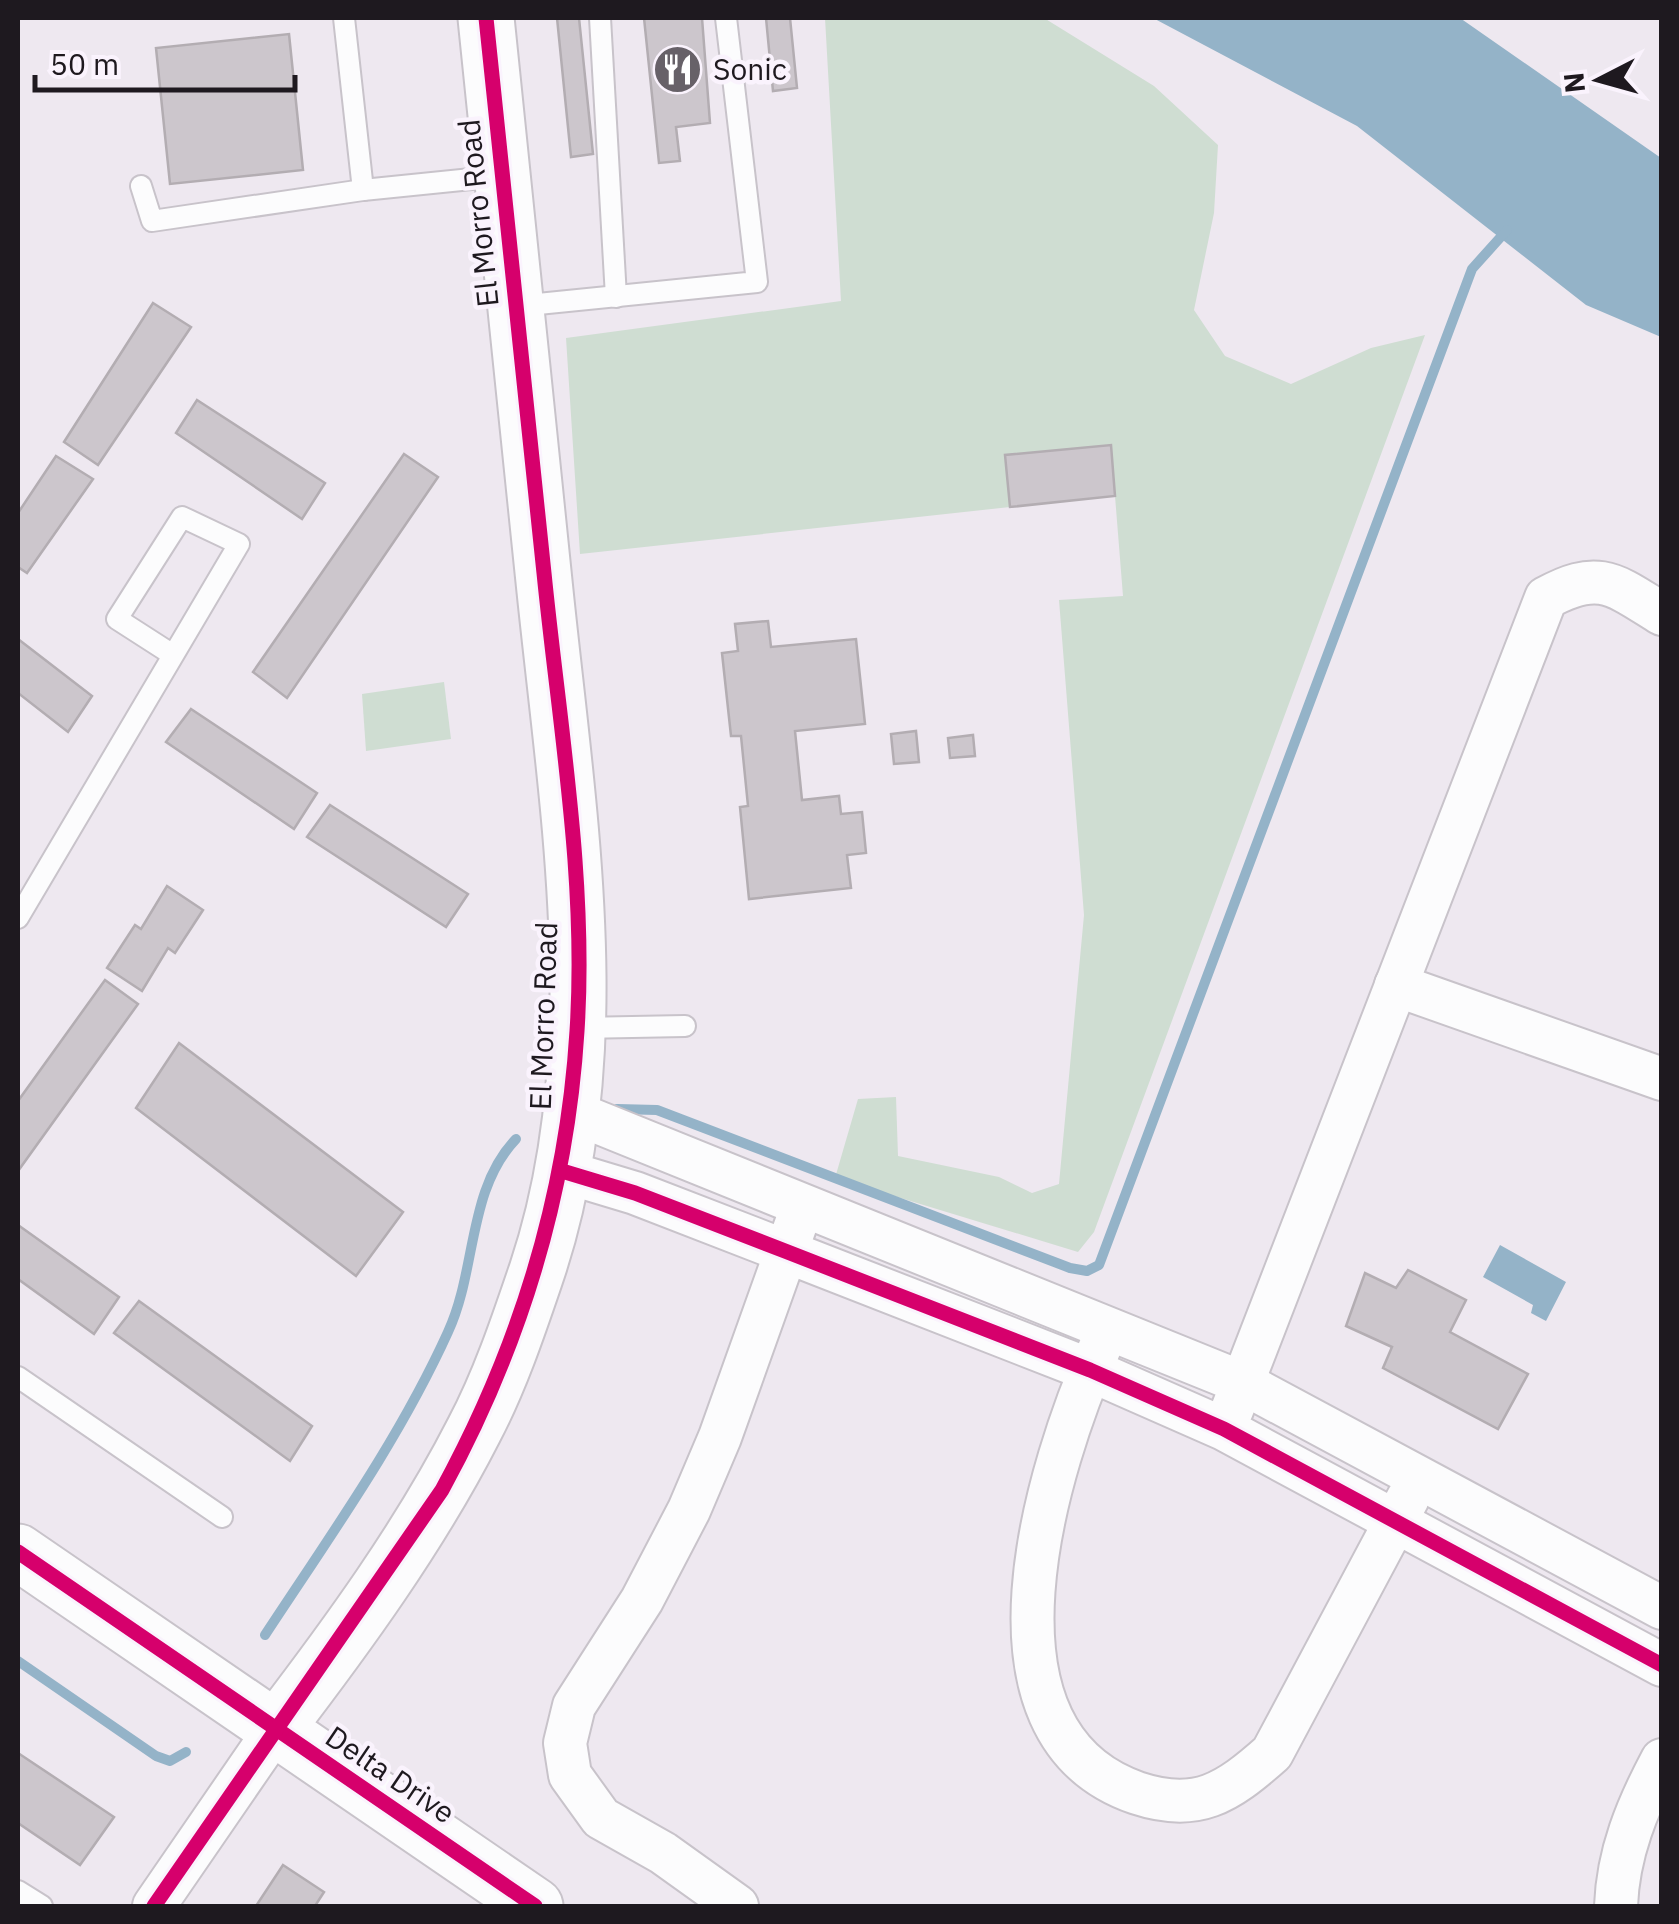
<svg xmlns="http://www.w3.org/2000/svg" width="1679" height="1924" font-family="'IBM Plex Sans',sans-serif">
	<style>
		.green { fill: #cfddd2 }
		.water { fill: #94b3c8 }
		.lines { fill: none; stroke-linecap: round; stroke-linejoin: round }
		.stream { stroke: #94b3c8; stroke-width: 10 }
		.building { fill: #ccc6cc; stroke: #b3adb2; stroke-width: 2.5 }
		.lane-casing { stroke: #c8c3ca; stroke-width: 24 }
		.street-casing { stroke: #c8c3ca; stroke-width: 46 }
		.secondary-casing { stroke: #c8c3ca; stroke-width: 59 }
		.lane { stroke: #fcfcfd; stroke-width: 20 }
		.street { stroke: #fcfcfd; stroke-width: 42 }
		.secondary { stroke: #fcfcfd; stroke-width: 55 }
		.cycleway-casing { stroke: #faf3fd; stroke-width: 21 }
		.cycleway { stroke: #d6006c; stroke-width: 15 }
		.labels { text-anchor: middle; stroke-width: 9; stroke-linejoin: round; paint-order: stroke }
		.poi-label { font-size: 30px; fill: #1e191f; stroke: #faf3fd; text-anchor: start }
		.street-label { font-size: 30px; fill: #1e191f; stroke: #faf3fd }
	</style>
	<rect width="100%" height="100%" fill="#eee8f0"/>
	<!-- green -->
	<g class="green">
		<polygon points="825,18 1044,18 1154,86 1218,145 1214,213 1194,310 1225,356 1291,384 1371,348 1425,335 1094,1232 1078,1252 835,1178 858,1099 896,1097 898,1156 999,1177 1032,1193 1059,1184 1084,915 1059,600 1123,596 1111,446 1010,507 580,554 566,338 841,301"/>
		<polygon points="444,682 451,739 366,751 362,694"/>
	</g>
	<!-- water -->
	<g class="water">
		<polygon points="1153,18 1460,18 1661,158 1661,337 1586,305 1357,126"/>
		<polygon points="1500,1245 1566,1282 1546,1321 1531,1313 1533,1305 1483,1277"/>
	</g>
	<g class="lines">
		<!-- stream -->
		<g class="stream">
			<polyline points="617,1109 657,1110 1070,1268 1087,1271 1099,1265 1472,269 1507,230"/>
			<path d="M265 1635C330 1536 399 1440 448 1332 477 1270 467 1190 516 1139"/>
			<polyline points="18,1661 156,1756 170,1761 186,1752"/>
		</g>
	</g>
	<!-- building -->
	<g class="building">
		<polygon points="557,18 579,18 593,154 571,157"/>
		<polygon points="644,18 702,18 710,123 676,127 680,161 659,163"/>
		<polygon points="766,18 790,18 797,88 773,91"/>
		<polygon points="289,34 303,170 170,184 156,48"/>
		<polygon points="153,303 191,327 98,465 64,442"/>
		<polygon points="197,400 325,483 302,519 176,433"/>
		<polygon points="1111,445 1115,496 1010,507 1005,455"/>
		<polygon points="404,454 438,477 287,698 253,672"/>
		<polygon points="56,456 93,479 27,573 18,567 18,513"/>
		<polygon points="768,621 771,647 856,639 865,724 795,731 802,800 839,796 841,814 862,812 866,853 847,855 851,888 749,899 740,807 748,806 741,736 731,736 722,653 738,651 735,624"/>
		<polygon points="18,639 92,696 68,732 18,693"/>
		<polygon points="191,709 317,793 294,829 166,742"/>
		<polygon points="916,731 919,762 894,764 891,734"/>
		<polygon points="973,735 975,756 950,758 948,738"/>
		<polygon points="330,805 468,894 446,927 307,837"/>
		<polygon points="167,886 203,910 175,953 168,948 142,991 107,968 135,925 141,929"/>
		<polygon points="105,980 138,1004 18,1171 18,1101"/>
		<polygon points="179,1043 403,1212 356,1276 136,1108"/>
		<polygon points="18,1225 119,1297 94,1334 18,1279"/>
		<polygon points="1408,1270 1466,1300 1450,1332 1528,1374 1498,1429 1383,1368 1392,1347 1346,1326 1365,1273 1396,1288"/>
		<polygon points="139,1301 312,1426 290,1461 114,1333"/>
		<polygon points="18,1753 114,1817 80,1865 18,1823"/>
		<polygon points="283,1865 324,1892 315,1906 256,1906"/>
	</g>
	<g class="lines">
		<defs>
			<g id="lane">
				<polyline points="344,18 363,190 501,176"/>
				<polyline points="600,18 616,297"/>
				<polyline points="141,186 152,221 363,190"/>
				<polyline points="518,306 757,282 726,18"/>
				<polyline points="18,918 239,544 182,517 117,619 173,655"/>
				<polyline points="579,1028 685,1026"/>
				<polyline points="18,1377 222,1517"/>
				<polyline points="18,1891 42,1906"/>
			</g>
			<g id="street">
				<polyline points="1396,985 1662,1079"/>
				<polyline points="570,1111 1243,1383 1662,1608"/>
				<polyline points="562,1171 635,1193 785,1251 1090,1370 1224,1429 1662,1665"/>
				<path d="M1101 1345C1048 1464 962 1733 1137 1793 1197 1813 1227 1793 1272 1753L1408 1498"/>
				<path d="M1232 1410 1546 598C1599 569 1614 584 1662 614"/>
				<polyline points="154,1906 275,1730"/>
				<polyline points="737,1906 663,1853 601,1818 570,1775 565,1743 574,1706 642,1600 689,1510 720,1437 796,1224"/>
				<path d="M1616 1906C1618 1853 1637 1807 1662 1760"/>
			</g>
			<g id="secondary">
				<polyline points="18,1552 535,1906"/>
				<path d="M275 1730C347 1636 420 1536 474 1430 500 1381 519 1324 537 1271 610 1053 568 814 545 591 526 400 506 209 486 18"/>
			</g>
		</defs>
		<!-- lane casing -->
		<use href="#lane" class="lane-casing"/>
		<!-- street casing -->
		<use href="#street" class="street-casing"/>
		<!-- secondary casing -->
		<use href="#secondary" class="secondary-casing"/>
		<!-- lane -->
		<use href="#lane" class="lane"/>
		<!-- street -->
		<use href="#street" class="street"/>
		<!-- secondary -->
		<use href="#secondary" class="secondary"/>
		<defs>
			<g id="cycleway">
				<polyline points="562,1171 635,1193 785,1251 1090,1370 1224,1429 1662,1665"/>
				<polyline points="18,1552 535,1906"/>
				<path d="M154 1906 442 1490C520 1347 567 1194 577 1031 587 879 559 724 544 573 524 388 506 203 486 18"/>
			</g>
		</defs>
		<!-- cycleway casing -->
		<use href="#cycleway" class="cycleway-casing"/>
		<!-- cycleway -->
		<use href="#cycleway" class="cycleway"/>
	</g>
	<!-- icons -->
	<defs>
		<symbol id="restaurant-disc" viewBox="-11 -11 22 22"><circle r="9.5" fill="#676168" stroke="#faf3fd"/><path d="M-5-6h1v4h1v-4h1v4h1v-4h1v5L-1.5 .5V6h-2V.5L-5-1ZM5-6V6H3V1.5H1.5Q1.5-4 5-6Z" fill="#fff"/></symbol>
	</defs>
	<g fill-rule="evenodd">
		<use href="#restaurant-disc" x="650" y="42" width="55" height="55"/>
	</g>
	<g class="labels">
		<!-- poi labels -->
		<g class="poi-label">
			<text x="713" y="80">Sonic</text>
		</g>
		<!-- street labels -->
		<g class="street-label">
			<text transform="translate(479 213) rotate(-96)" y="10">El Morro Road</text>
			<text transform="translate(544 1016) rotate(-88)" y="10">El Morro Road</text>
			<text transform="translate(390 1775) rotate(34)" y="10">Delta Drive</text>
		</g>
	</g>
	<!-- border -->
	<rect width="1679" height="1924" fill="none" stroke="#1e191f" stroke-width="40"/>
	<!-- north arrow -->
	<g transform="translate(1599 80) rotate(264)" stroke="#faf3fd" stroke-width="8" paint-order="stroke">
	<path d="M0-8L18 38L0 25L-18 38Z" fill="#1e191f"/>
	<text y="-15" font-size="28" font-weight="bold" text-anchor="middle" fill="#1e191f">N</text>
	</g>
	<!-- scale -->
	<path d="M35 75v15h260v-15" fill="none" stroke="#1e191f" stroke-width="5"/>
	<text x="50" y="75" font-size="30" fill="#1e191f" stroke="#faf3fd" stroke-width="8" paint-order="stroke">50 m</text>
</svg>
